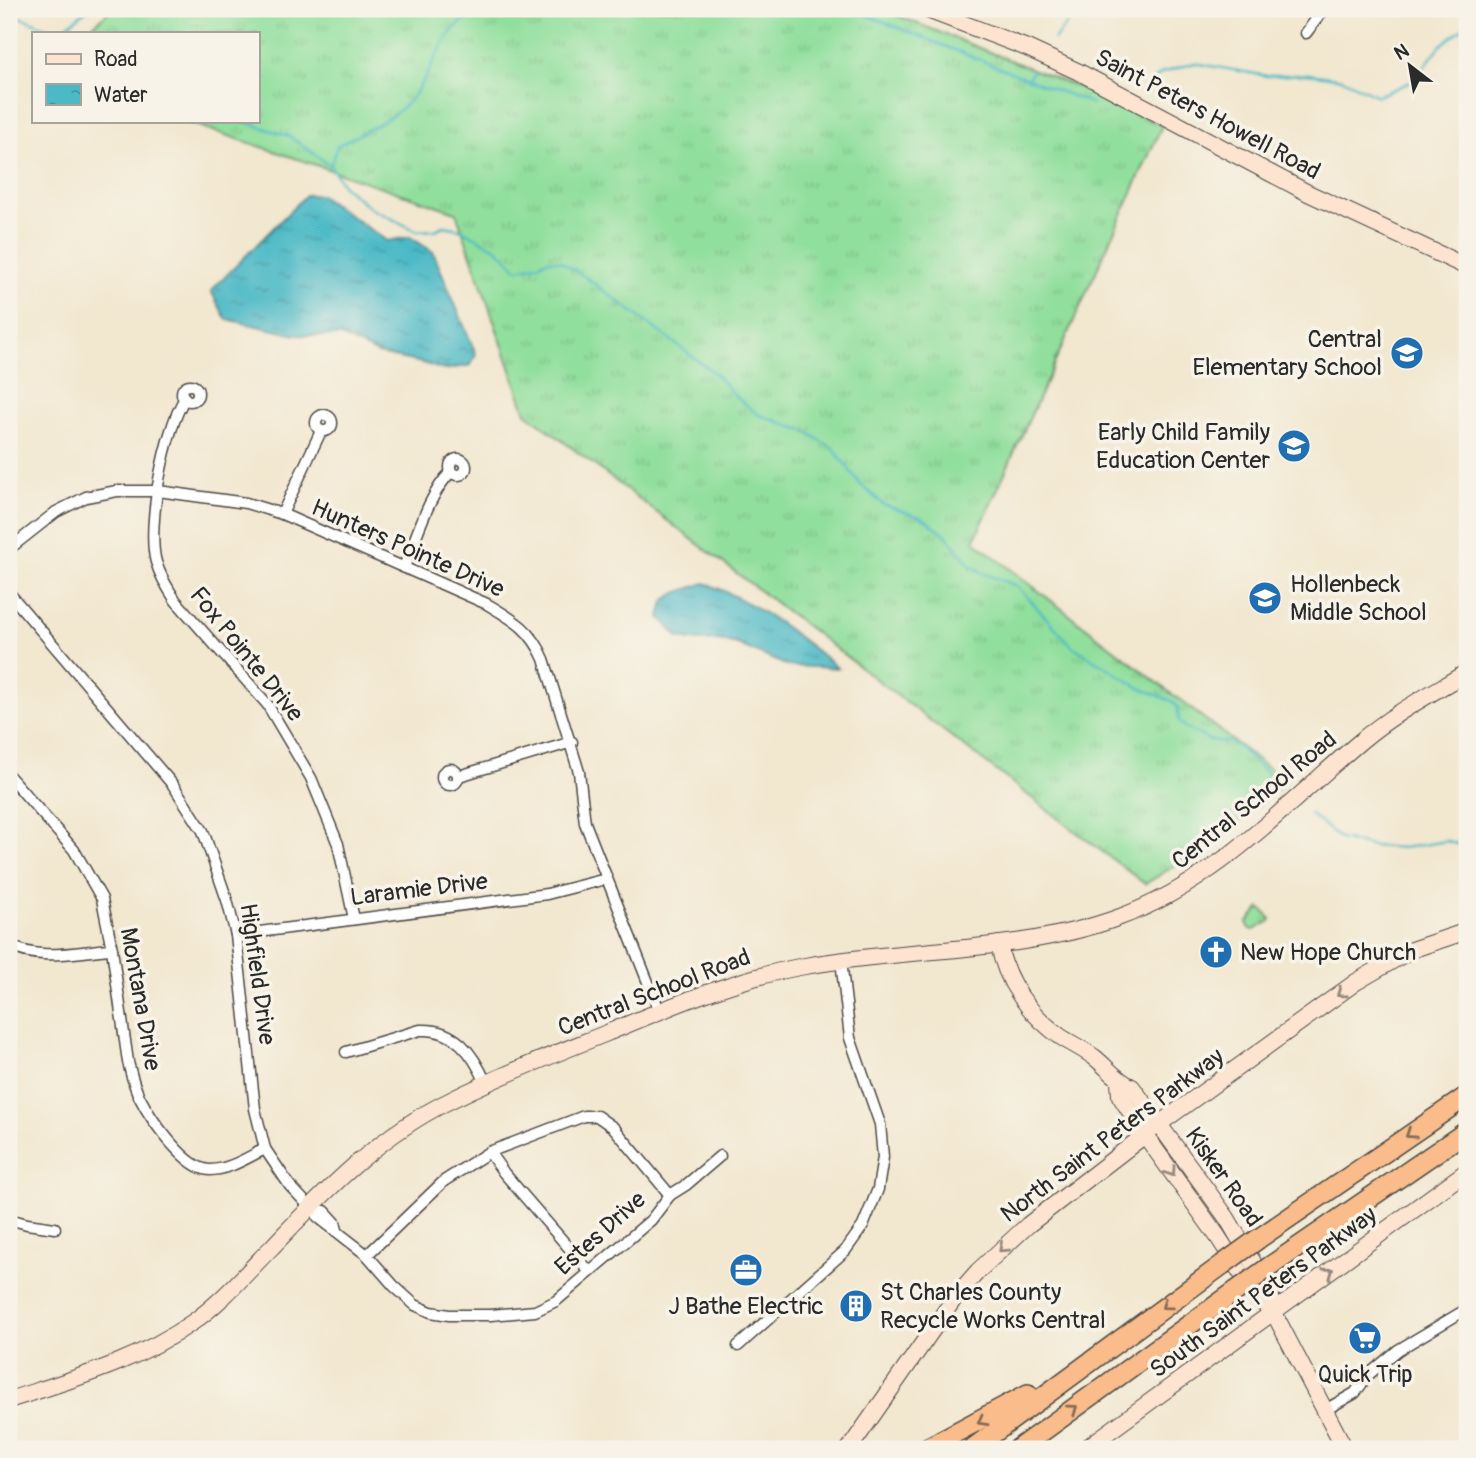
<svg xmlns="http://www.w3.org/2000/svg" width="1476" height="1458" font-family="Pangolin,sans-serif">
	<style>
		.grass { fill: url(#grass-tufts); stroke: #5e8564; stroke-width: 2 }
		.water { fill: url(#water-ripples); stroke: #3c7278; stroke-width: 2 }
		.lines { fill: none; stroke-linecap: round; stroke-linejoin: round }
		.stream { stroke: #4cb9c6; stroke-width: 2.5 }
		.street-casing { stroke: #494744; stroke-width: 13 }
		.secondary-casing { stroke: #494744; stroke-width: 18 }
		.highway-casing { stroke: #494744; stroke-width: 22 }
		.street { stroke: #fff; stroke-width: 10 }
		.secondary { stroke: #fde4d0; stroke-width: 16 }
		.highway { stroke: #f9bc8a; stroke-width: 19 }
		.highway-bridge-casing { stroke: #494744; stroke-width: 22; stroke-linecap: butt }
		.highway-bridge { stroke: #f9bc8a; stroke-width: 19 }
		.oneway { stroke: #94887e }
		.oneway2 { stroke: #886c56 }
		.labels { text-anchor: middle; stroke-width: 7; stroke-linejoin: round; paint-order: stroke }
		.street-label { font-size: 24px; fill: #2b2b2b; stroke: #f7f3e8 }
		.poi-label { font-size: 24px; fill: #2b2b2b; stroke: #f7f3e8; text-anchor: start }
	</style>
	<defs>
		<pattern id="grass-tufts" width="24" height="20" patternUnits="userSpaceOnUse" patternTransform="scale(1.75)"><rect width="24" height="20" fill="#91df9d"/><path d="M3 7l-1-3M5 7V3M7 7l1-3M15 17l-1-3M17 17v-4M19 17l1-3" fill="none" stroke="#7dc087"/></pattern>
		<pattern id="water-ripples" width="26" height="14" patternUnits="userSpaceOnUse" patternTransform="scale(1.75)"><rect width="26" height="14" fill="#4cb9c6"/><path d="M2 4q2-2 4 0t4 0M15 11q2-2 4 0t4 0" fill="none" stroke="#3f97a1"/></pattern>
	</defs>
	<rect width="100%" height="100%" fill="#f7f3e8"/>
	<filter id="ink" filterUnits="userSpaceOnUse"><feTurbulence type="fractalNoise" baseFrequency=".0143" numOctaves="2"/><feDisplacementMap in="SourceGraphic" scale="14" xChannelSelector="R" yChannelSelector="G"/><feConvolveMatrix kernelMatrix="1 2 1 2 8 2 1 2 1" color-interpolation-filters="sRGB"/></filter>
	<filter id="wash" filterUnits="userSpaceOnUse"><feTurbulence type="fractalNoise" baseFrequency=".00686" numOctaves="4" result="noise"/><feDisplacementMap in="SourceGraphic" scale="28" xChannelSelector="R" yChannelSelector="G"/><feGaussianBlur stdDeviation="1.57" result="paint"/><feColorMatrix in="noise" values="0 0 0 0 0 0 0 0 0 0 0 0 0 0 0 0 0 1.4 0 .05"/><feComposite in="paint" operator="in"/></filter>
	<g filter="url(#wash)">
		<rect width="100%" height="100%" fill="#f2e7cf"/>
		<!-- grass -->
		<g class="grass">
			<polygon points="112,9 881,9 1080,88 1162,126 974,541 1286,782 1221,837 1145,884 526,413 456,212 184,121 257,121 257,33 84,33"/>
			<polygon points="1260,908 1271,919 1270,921 1254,930 1250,929 1247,923"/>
		</g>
		<!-- water -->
		<g class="water">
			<polygon points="306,195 320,195 387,241 410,237 433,252 476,354 471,365 444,370 423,363 378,354 341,336 296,335 226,319 211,291"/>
			<path d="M705 583C754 601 797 635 838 668L788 666 737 644 718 640 699 641 679 638 660 617 664 601 676 593Z"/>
		</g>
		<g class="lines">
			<!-- stream -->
			<g class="stream">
				<polyline points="851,9 1092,104"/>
				<polyline points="9,13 61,33"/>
				<polyline points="59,32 88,9"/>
				<polyline points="1054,40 1078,9"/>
				<polyline points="1027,79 1033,71"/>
				<polyline points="1145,87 1162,73 1194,63 1267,76 1309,74 1343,79 1377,96 1413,81 1441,45 1467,25"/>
				<polyline points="242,121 289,136 331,166 343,186 372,209 417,231 435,230 444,226 460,229 498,249 517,269 537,265 547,260 560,261 584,276 716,374 733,394 757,414 807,432 834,449 860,484 884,505 923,518 945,534 971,566 985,574 1017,586 1072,646 1140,688 1172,701 1177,706 1179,721 1185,727 1209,740 1230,742 1241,749 1278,784"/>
				<path d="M331 164 337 146C363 131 390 122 410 100 427 81 434 55 449 35 456 25 468 17 477 9"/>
				<polyline points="1310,814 1340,839 1372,846 1403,848 1447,841 1467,847"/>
			</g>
		</g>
	</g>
	<g filter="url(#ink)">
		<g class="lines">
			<defs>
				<g id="street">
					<polyline points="1306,33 1324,9"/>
					<circle cx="190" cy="393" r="8"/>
					<path d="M185 398C165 429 146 527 156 562 160 576 168 589 176 601L267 704 311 778 338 844 354 919"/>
					<circle cx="324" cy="423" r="8"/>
					<circle cx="458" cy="467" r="8"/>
					<polyline points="282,514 321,431"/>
					<path d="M9 549 56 512 86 497 117 491H158L246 503 282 514 487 604C514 620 531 629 544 659L579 772 585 823 659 1010"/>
					<path d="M404 567C416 539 429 493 451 472"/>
					<polyline points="9,593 173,785 203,831 227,900 236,935 255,1109 265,1149 290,1186 310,1207 317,1211 318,1217 367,1255 444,1181 489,1152 584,1116 597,1116 614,1128 670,1195 651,1220 556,1301 535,1311 491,1315 449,1315 431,1312 415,1305 394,1286 367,1255"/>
					<circle cx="450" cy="777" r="8"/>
					<path d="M9 776 74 850 102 899 112 949 128 1062C131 1074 134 1087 140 1098 150 1118 186 1170 210 1170 229 1170 248 1157 265 1149"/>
					<polyline points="459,776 572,742"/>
					<polyline points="236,935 547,894 606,879"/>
					<path d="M9 945C39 962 78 951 112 949"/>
					<path d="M346 1052 420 1030C455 1028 473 1053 486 1083"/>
					<polyline points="489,1152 504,1173 589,1271"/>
					<polyline points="670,1195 686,1185 720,1156"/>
					<polyline points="317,1211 325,1211 335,1222 337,1230"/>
					<polyline points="9,1219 27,1224 55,1228"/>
					<polyline points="738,1346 845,1251 863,1226 878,1189 883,1157 880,1124 850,1038 841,960"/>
					<polyline points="1325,1410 1355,1393 1368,1375 1398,1350 1467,1309"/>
				</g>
				<g id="secondary">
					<polyline points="925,9 1027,48 1079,72 1308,193 1467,267"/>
					<path d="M999 944C1005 982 1030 1015 1061 1037 1072 1044 1083 1049 1094 1057 1107 1067 1116 1080 1132 1087L1227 1218 1270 1291 1273 1311 1345 1449"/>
					<polyline points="1119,1082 1120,1096 1145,1135 1218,1237 1257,1298 1273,1311"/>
					<path d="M9 1400C73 1379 138 1361 193 1322 223 1301 247 1272 272 1247 327 1189 380 1134 453 1099 503 1074 555 1054 607 1033 672 1006 736 978 805 966 909 947 1020 954 1120 917 1217 882 1285 805 1362 740 1394 713 1431 694 1467 672"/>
					<polyline points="849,1449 956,1296 978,1271 1028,1225 1159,1124 1356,982 1411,950 1467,931"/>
					<polyline points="1085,1449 1467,1171"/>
				</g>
				<g id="highway">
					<polyline points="1258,1239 1467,1096"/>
					<polyline points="1272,1265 1467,1131"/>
					<polyline points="925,1449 1028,1394"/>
					<polyline points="972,1449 1222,1265"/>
					<polyline points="1018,1449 1236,1291"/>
				</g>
			</defs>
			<!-- street casing -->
			<use href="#street" class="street-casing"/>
			<!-- secondary casing -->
			<use href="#secondary" class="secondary-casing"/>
			<!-- highway casing -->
			<use href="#highway" class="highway-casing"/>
			<!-- street -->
			<use href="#street" class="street"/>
			<!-- secondary -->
			<use href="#secondary" class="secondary"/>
			<!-- highway -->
			<use href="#highway" class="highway"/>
			<defs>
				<g id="highway-bridge">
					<polyline points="1222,1265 1258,1239"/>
					<polyline points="1236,1291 1272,1265"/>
				</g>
			</defs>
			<!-- highway-bridge casing -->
			<use href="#highway-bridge" class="highway-bridge-casing"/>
			<!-- highway-bridge -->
			<use href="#highway-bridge" class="highway-bridge"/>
		</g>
		<!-- one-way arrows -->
		<defs><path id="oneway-chevron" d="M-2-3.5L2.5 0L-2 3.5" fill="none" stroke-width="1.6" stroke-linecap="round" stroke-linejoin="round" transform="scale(1.75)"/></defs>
		<g class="oneway">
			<use href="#oneway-chevron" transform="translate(1341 993) rotate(144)"/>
			<use href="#oneway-chevron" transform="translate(1171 1172) rotate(56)"/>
			<use href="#oneway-chevron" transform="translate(1003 1248) rotate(138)"/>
			<use href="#oneway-chevron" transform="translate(1329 1272) rotate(-36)"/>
		</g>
		<g class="oneway2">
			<use href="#oneway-chevron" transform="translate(1410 1134) rotate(146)"/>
			<use href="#oneway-chevron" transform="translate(1166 1305) rotate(144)"/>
			<use href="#oneway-chevron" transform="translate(1073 1409) rotate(-36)"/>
			<use href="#oneway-chevron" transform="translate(982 1421) rotate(151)"/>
		</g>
	</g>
	<!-- icons -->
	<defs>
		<symbol id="school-disc" viewBox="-11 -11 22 22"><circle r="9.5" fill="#1f6fb2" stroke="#f7f3e8"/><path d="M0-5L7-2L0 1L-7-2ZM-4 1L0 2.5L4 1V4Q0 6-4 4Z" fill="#fff"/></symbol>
		<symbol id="church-disc" viewBox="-11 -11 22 22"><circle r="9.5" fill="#1f6fb2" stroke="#f7f3e8"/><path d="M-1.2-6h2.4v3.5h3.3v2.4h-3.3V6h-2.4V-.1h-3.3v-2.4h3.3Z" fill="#fff"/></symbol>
		<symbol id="office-disc" viewBox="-11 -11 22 22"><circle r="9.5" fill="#1f6fb2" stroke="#f7f3e8"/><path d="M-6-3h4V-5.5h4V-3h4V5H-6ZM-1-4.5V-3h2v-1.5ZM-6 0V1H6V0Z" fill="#fff"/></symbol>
		<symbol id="building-disc" viewBox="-11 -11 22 22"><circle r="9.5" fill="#1f6fb2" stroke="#f7f3e8"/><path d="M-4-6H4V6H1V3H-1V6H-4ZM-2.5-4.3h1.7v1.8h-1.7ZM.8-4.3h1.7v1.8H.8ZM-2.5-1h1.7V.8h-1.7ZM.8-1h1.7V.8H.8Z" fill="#fff"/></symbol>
		<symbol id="supermarket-disc" viewBox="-11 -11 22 22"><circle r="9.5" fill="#1f6fb2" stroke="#f7f3e8"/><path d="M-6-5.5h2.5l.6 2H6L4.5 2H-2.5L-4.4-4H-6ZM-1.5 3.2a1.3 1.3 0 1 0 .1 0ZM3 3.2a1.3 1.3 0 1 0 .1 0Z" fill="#fff"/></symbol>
	</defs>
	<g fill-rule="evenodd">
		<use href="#school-disc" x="1388" y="334" width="38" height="38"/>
		<use href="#school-disc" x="1275" y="427" width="38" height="38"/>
		<use href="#school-disc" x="1246" y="579" width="38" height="38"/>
		<use href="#church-disc" x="1197" y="933" width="38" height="38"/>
		<use href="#office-disc" x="727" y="1251" width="38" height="38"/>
		<use href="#building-disc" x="837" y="1287" width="38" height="38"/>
		<use href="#supermarket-disc" x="1346" y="1319" width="38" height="38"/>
	</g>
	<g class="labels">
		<!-- street labels -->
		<g class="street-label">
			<text transform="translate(1208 114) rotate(28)" y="8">Saint Peters Howell Road</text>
			<text transform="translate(408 548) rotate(24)" y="8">Hunters Pointe Drive</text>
			<text transform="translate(247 654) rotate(51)" y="8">Fox Pointe Drive</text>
			<text transform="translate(1254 800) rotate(-39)" y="8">Central School Road</text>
			<text transform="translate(419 889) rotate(-7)" y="8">Laramie Drive</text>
			<text transform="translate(258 974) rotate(82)" y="8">Highfield Drive</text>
			<text transform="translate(654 992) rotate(-21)" y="8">Central School Road</text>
			<text transform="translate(141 999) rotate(80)" y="8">Montana Drive</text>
			<text transform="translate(1112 1135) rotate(-37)" y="8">North Saint Peters Parkway</text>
			<text transform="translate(1224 1177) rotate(55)" y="8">Kisker Road</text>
			<text transform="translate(600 1233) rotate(-42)" y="8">Estes Drive</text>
			<text transform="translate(1263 1292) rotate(-36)" y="8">South Saint Peters Parkway</text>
		</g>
		<!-- poi labels -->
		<g class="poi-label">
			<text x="1382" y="347" text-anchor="end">Central<tspan x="1382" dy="28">Elementary School</tspan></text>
			<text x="1270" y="440" text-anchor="end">Early Child Family<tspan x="1270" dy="28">Education Center</tspan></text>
			<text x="1290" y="592">Hollenbeck<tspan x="1290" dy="28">Middle School</tspan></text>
			<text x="1240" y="960">New Hope Church</text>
			<text x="880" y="1300">St Charles County<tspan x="880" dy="28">Recycle Works Central</tspan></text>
			<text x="746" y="1314" text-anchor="middle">J Bathe Electric</text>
			<text x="1365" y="1382" text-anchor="middle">Quick Trip</text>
		</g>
	</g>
	<!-- margin -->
	<rect width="1476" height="1458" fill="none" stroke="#f7f3e8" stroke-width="35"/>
	<!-- legend -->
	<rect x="32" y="32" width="228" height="91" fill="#f7f3e8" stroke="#a5a39c" stroke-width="2"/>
	<rect x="46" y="54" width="35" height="10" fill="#fde4d0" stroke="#a5a39c" stroke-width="2"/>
	<text x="94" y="66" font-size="21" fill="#2b2b2b">Road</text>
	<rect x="46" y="84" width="35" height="21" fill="url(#water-ripples)" stroke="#a5a39c" stroke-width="2"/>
	<text x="94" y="102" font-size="21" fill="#2b2b2b">Water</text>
	<!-- north arrow -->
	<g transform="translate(1410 66) rotate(329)" stroke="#f7f3e8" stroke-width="5" paint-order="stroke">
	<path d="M0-5L12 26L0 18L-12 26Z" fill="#2b2b2b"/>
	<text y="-10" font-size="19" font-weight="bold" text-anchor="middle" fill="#2b2b2b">N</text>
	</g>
</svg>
